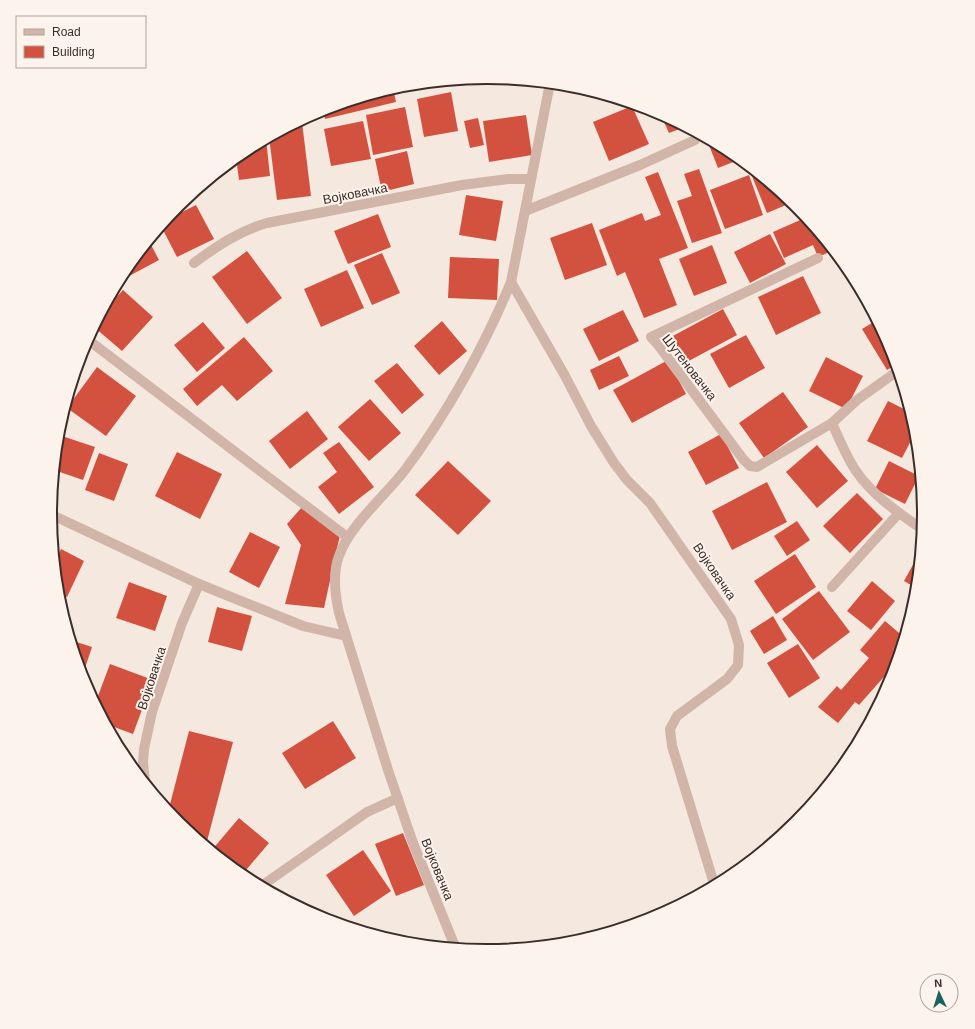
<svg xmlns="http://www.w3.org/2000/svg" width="975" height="1029" font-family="Helvetica,sans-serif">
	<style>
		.building { fill: #d3513f }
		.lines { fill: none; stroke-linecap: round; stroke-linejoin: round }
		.service { stroke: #d0b5a8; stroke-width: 10 }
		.minor { stroke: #d0b5a8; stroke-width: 10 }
		.labels { text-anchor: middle; stroke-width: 4; stroke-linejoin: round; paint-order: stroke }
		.street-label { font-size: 13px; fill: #3c2d29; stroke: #fcf3ec }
		.rim { fill: none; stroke: #3c2d29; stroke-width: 2 }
	</style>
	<rect width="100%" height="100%" fill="#f5e8de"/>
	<!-- building -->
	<g class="building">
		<polygon points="488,77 515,80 476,84 475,78"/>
		<polygon points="393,88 396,102 325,119 323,109"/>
		<polygon points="588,90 600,94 596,98"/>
		<polygon points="451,92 458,131 424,137 417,99"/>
		<polygon points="632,106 649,144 609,161 593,122"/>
		<polygon points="405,107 413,147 373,155 366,115"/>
		<polygon points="660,113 668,117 685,127 669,133"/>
		<polygon points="526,115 532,155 489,162 483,121"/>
		<polygon points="478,118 484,145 470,148 464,121"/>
		<polygon points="363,121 371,159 331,166 324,129"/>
		<polygon points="298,122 302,122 311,196 277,200 269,137"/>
		<polygon points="266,139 270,176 239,180 236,157 245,151"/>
		<polygon points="709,139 731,151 741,159 718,168 707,140"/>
		<polygon points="407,151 414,184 382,192 375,159"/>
		<polygon points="747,164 766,180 793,202 767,213"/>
		<polygon points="699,169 722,233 692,243 677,201 692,196 684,174"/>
		<polygon points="658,172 688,248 659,259 677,305 644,318 625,272 617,276 599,230 642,213 645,221 661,215 645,177"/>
		<polygon points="749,175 763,215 725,229 710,190"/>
		<polygon points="466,195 503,201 496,241 459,235"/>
		<polygon points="196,205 214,239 177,257 161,226 166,220"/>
		<polygon points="378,214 391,247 348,264 334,231"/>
		<polygon points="807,217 834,250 818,257 813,245 784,258 773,232"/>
		<polygon points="592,223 607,265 565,280 550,238"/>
		<polygon points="770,234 786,264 750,283 734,252"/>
		<polygon points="149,241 159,260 118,282 124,271"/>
		<polygon points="712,245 727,283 694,296 679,259"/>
		<polygon points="247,251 282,298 247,324 212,277"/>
		<polygon points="382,253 400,293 372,305 354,265"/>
		<polygon points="450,257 499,259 497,300 448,298"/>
		<polygon points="347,270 364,308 321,327 304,289"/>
		<polygon points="803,276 821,313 776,335 758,297"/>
		<polygon points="123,290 153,317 122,351 94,327 100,315"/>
		<polygon points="723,309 737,335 685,363 671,337"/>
		<polygon points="623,310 639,341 599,361 583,329"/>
		<polygon points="877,320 892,347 897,364 887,370 862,329"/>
		<polygon points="442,321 467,351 439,375 414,346"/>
		<polygon points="203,322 225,348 197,372 174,345"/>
		<polygon points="746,335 765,368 729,388 710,354"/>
		<polygon points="244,337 273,371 237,401 222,385 197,406 183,389"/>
		<polygon points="619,356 629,376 599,390 590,370"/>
		<polygon points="826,357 863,376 846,409 809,391"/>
		<polygon points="668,360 686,394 632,423 613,390"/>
		<polygon points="397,363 424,395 402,414 374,381"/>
		<polygon points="97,367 136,396 106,436 67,408"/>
		<polygon points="783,392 808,427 764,458 739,423"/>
		<polygon points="370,399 401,433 369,461 338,427"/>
		<polygon points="888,401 912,413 917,429 902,458 867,441"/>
		<polygon points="307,411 328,439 290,469 269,441"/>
		<polygon points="721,434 739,468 706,485 688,452"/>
		<polygon points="59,435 95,447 83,480 54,470"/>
		<polygon points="339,442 374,487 339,514 318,487 337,472 323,453"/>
		<polygon points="817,445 848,481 817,508 786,472"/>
		<polygon points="919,451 920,460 920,464 914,461"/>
		<polygon points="177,452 222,474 200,519 155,496"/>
		<polygon points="99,453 128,464 114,501 85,490"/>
		<polygon points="448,461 491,501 458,535 415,495"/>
		<polygon points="889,461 919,476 905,504 875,489"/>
		<polygon points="767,482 787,522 732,550 712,511"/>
		<polygon points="857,493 883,519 850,553 823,526"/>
		<polygon points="303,506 340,535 324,608 285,604 301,545 287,524"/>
		<polygon points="797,521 810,540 787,556 774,536"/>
		<polygon points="250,532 280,547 259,588 229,572"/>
		<polygon points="61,549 84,561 67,597 58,592 55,562"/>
		<polygon points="920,552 921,553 918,589 904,581"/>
		<polygon points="795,554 816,587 776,614 754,581"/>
		<polygon points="872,581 895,601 871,630 847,611"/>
		<polygon points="129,582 167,596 155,631 116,618"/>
		<polygon points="819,591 850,632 813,660 782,619"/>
		<polygon points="217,607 252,616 242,651 208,642"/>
		<polygon points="773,616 787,640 764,654 750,631"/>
		<polygon points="885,621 905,638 898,661 859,705 855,702 838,723 818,707 837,686 841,690 869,658 860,650"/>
		<polygon points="70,640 92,647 82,677"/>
		<polygon points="798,644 820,678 789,698 767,663"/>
		<polygon points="110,664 153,680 133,734 106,724 95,704"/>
		<polygon points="333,721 356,758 305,789 282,753"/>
		<polygon points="868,725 862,738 859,735"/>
		<polygon points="189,731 233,742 206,845 178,824 168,812"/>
		<polygon points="239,818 269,843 241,876 211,851"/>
		<polygon points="403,833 424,885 396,896 375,844"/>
		<polygon points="363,850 391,891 354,916 326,875"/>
		<polygon points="437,942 438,947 421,945"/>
	</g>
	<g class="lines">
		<!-- service -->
		<g class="service">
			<polyline points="659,346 651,337 818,258"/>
			<polyline points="832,587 899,513"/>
		</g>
		<!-- minor -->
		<g class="minor">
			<polyline points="525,211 640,165 695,140"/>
			<path d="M194 263C217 246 239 231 267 223L462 185 508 179H531"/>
			<polyline points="511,282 564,374 591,426 614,463 627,480 650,503 731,619 739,645 738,665 727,679 677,716 670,729 672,746 715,887"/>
			<polyline points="87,339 347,537"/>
			<polyline points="659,346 743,459 750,466 757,467 832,423 857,400 899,370"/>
			<path d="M832 423C839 439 846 456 856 471 873 496 899 513 923 530"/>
			<polyline points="50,514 199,584 303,626 346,636"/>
			<polyline points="145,783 143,762 144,749 152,712 182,623 199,584"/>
			<polyline points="260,887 367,812 398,798"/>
			<path d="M456 949 413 843 388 770 339 613C335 595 332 574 339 556 349 526 385 496 405 470 446 415 485 346 511 282L550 83"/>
		</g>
	</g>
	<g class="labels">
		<!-- street labels -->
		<g class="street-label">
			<text transform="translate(355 193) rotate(-11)" y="5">Војковачка</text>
			<text transform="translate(690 367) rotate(52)" y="5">Шутеновачка</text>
			<text transform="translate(715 571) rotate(56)" y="5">Војковачка</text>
			<text transform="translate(151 678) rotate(-72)" y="5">Војковачка</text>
			<text transform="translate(438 869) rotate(68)" y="5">Војковачка</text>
		</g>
	</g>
	<!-- crop -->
	<path d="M0 0H975V1029H0ZM57 514a430 430 0 1 1 860 0a430 430 0 1 1-860 0Z" fill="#fcf3ec" fill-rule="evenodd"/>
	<path class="rim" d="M57 514a430 430 0 1 1 860 0a430 430 0 1 1-860 0Z"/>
	<!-- legend -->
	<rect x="16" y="16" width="130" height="52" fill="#fcf3ec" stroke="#afa49e"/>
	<rect x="24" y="29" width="20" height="6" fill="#d0b5a8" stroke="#afa49e"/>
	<text x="52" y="36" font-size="12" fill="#3c2d29">Road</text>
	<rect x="24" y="46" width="20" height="12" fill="#d3513f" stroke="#afa49e"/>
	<text x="52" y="56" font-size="12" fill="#3c2d29">Building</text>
	<!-- north arrow -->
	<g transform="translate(939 993) rotate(356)"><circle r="19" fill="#fcf3ec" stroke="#afa49e"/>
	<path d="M0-3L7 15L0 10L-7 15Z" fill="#19635f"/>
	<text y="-6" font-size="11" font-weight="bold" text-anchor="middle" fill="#3c2d29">N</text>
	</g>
</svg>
